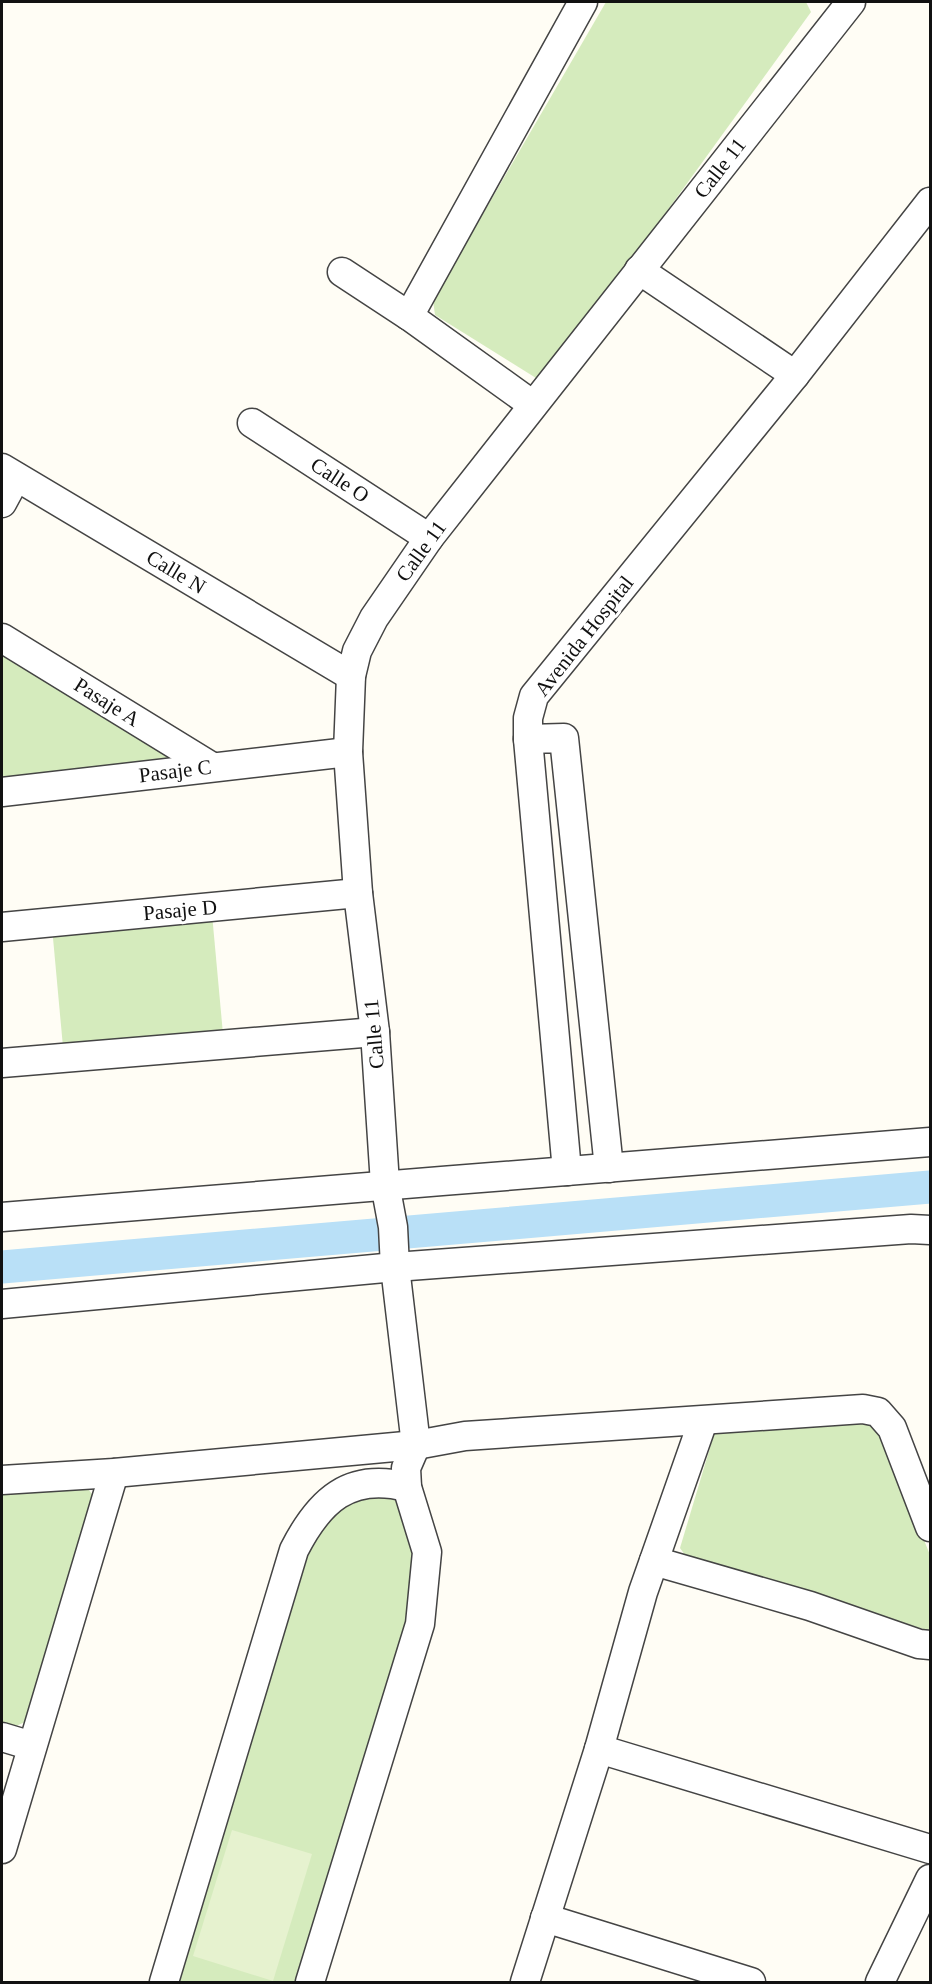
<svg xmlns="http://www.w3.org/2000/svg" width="932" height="1984" font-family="'Times New Roman',serif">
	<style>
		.green { fill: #d5ebbd }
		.pitch { fill: #e6f2cf }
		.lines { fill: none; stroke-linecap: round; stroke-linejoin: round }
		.canal { stroke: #b9e0f7; stroke-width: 33 }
		.street-casing { stroke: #444; stroke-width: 31 }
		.street { stroke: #fff; stroke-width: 28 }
		.labels { text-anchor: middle; stroke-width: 6; stroke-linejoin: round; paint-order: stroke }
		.street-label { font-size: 21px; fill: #111; stroke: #fff }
	</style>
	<rect width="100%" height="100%" fill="#fffdf5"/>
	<!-- green -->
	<g class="green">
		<polygon points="606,2 806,2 811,12 552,370 536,378 435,315 433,300"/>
		<polygon points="2,645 200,770 2,786"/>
		<polygon points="212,914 223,1034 63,1047 52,927"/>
		<polygon points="877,1422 930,1555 930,1631 687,1558 680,1548 715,1431"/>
		<polygon points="85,1485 95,1498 25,1722 14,1727 2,1723 2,1492"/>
		<polygon points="358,1491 402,1496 420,1556 414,1617 296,1982 176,1982 317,1527"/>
	</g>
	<!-- pitch -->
	<polygon class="pitch" points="232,1830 312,1854 273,1981 193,1956"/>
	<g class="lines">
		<!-- canal -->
		<polyline class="canal" points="2,1267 930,1187"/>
		<defs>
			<g id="street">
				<polyline points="639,270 795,375"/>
				<polyline points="342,272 409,316 533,405"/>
				<polyline points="409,316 583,2"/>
				<polyline points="252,423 429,538"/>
				<polyline points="2,468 351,676"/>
				<polyline points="2,503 16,477"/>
				<polyline points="2,638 212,767"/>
				<polyline points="528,739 564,738 609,1168"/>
				<polyline points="2,792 348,752"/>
				<polyline points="2,927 358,893"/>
				<polyline points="2,1063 375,1032"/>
				<polyline points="567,1171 528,739 528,718 534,696 795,375 930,202"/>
				<path d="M2 1217C311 1191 621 1167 930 1142"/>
				<polyline points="2,1304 395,1267 911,1229 930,1230"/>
				<polyline points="2,1480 114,1473 416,1445 465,1436 863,1409 878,1412 892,1428 930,1527"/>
				<polyline points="654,1561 810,1606 919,1644 930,1645"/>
				<polyline points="2,1737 32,1746"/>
				<polyline points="599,1749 930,1849"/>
				<polyline points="2,1849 114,1473"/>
				<polyline points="545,1918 751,1982"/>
				<path d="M164 1982 294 1550C319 1501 349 1472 407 1487"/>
				<polyline points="310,1982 420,1624 427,1552 407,1487 406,1468 416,1445 395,1267 393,1227 385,1184 375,1032 358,893 348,752 351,676 357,651 374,618 429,538 851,2"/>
				<polyline points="525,1982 599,1749 643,1592 703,1421"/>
				<polyline points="880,1982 930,1879"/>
			</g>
		</defs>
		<!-- street casing -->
		<use href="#street" class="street-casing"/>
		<!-- street -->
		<use href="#street" class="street"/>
	</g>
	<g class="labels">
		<!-- street labels -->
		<g class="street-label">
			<text transform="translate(720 168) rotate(-52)" y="7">Calle 11</text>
			<text transform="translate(340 480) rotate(33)" y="7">Calle O</text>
			<text transform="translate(421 551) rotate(-54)" y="7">Calle 11</text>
			<text transform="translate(176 572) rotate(31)" y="7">Calle N</text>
			<text transform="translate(584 636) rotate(-52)" y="7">Avenida Hospital</text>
			<text transform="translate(107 702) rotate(32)" y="7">Pasaje A</text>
			<text transform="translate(175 771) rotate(-7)" y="7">Pasaje C</text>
			<text transform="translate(180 910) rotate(-5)" y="7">Pasaje D</text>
			<text transform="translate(374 1034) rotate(-95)" y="7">Calle 11</text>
		</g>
	</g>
	<!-- border -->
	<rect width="932" height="1984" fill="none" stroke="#111111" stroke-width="6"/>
</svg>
